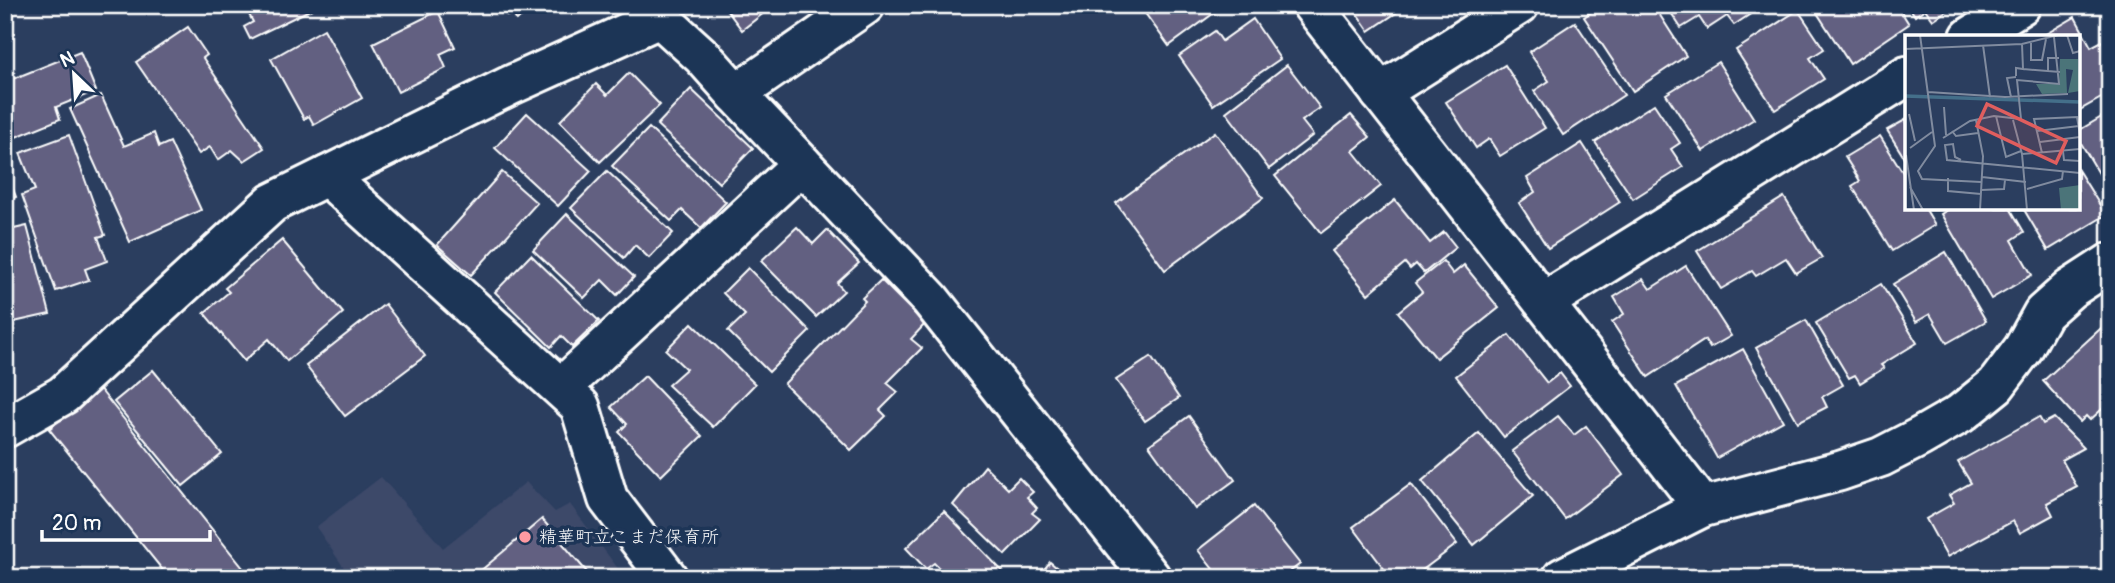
<svg xmlns="http://www.w3.org/2000/svg" width="2115" height="583" font-family="Pangolin,'Klee One',sans-serif">
	<style>
		.built { fill: #3c4869 }
		.building { fill: #626081; stroke: #fff; stroke-width: 2 }
		.lines { fill: none; stroke-linecap: round; stroke-linejoin: round }
		.minor-casing { stroke: #fff; stroke-width: 44 }
		.minor { stroke: #1d3557; stroke-width: 38 }
		.poi-dot { fill: #ff9aa2; stroke: #1d3557; stroke-width: 2.5 }
		.labels { text-anchor: middle; stroke-width: 7; stroke-linejoin: round; paint-order: stroke }
		.poi-label { font-size: 18px; fill: #fff; stroke: #1d3557; text-anchor: start }
		.inset-river { fill: none; stroke: #446f8a; stroke-width: 3.5 }
		.inset-road { fill: none; stroke: #808b9f; stroke-width: 2 }
		.view { fill: #e05e5e; fill-opacity: 0.15; stroke: #e05e5e; stroke-width: 3.5 }
		.inset-edge { fill: none; stroke: #fff; stroke-width: 3.5 }
	</style>
	<rect width="100%" height="100%" fill="#2b3e5f"/>
	<filter id="ink" filterUnits="userSpaceOnUse"><feTurbulence type="fractalNoise" baseFrequency=".0143" numOctaves="2"/><feDisplacementMap in="SourceGraphic" scale="14" xChannelSelector="R" yChannelSelector="G"/><feConvolveMatrix kernelMatrix="1 2 1 2 8 2 1 2 1" color-interpolation-filters="sRGB"/></filter>
	<g filter="url(#ink)">
		<!-- built -->
		<polygon class="built" points="381,477 443,548 526,482 555,512 570,504 625,578 351,578 316,527"/>
		<!-- building -->
		<g class="building">
			<polygon points="244,5 320,5 250,39 244,27 253,22"/>
			<polygon points="502,5 548,5 516,20 513,13 507,16"/>
			<polygon points="723,5 768,5 770,8 742,30"/>
			<polygon points="1139,5 1225,5 1169,46"/>
			<polygon points="1351,5 1408,5 1369,31"/>
			<polygon points="1602,5 1637,5 1642,13 1654,6 1686,56 1633,91 1584,17"/>
			<polygon points="1666,5 1751,5 1755,11 1734,25 1727,16 1707,29 1699,17 1681,28"/>
			<polygon points="1812,5 1897,5 1909,24 1850,64"/>
			<polygon points="1908,5 1955,5 1933,20 1925,9 1915,16"/>
			<polygon points="1798,10 1824,49 1810,58 1824,79 1775,110 1736,50"/>
			<polygon points="438,11 455,47 440,54 446,68 398,92 373,43"/>
			<polygon points="2075,17 2091,47 2102,41 2110,54 2110,93 2078,111 2078,37 2041,37"/>
			<polygon points="1253,19 1280,59 1213,105 1179,56 1215,31 1222,41"/>
			<polygon points="1575,22 1624,95 1563,135 1534,91 1549,81 1529,52"/>
			<polygon points="188,27 207,55 203,58 264,148 244,161 232,150 218,160 210,147 199,154 136,62"/>
			<polygon points="324,29 362,98 314,125 309,116 304,119 271,59"/>
			<polygon points="80,52 96,91 56,107 60,119 11,139 5,126 5,82"/>
			<polygon points="1718,62 1754,119 1703,151 1666,94"/>
			<polygon points="1287,65 1320,108 1302,121 1313,135 1269,169 1226,112"/>
			<polygon points="1505,65 1545,128 1500,156 1489,139 1476,148 1446,102"/>
			<polygon points="629,73 660,105 600,162 560,121 596,84 607,95"/>
			<polygon points="691,89 753,148 719,183 657,125"/>
			<polygon points="101,95 124,146 154,133 159,147 170,142 201,210 130,242 70,109"/>
			<polygon points="1654,104 1680,143 1671,149 1683,167 1633,199 1595,142"/>
			<polygon points="2110,112 2110,192 2078,138 2078,131"/>
			<polygon points="527,113 591,171 558,206 495,148"/>
			<polygon points="1351,115 1370,137 1353,151 1381,186 1321,233 1275,176"/>
			<polygon points="1907,119 1907,162 1887,130"/>
			<polygon points="649,128 726,202 701,228 682,210 671,221 612,166"/>
			<polygon points="1215,132 1263,198 1165,270 1116,203"/>
			<polygon points="69,135 105,235 98,237 107,261 85,269 89,280 56,291 22,195 35,190 20,153"/>
			<polygon points="1880,136 1907,179 1907,208 1925,208 1935,225 1892,251 1852,186 1860,181 1845,157"/>
			<polygon points="1582,143 1620,202 1548,248 1519,203 1535,192 1527,178"/>
			<polygon points="5,169 16,197 5,201"/>
			<polygon points="2078,170 2106,215 2048,250 2023,208 2078,208"/>
			<polygon points="607,171 673,233 649,258 635,245 624,258 571,208"/>
			<polygon points="502,172 537,203 471,275 437,245"/>
			<polygon points="1784,197 1822,258 1796,273 1786,258 1756,276 1752,271 1721,289 1697,251"/>
			<polygon points="1395,200 1430,243 1444,232 1456,247 1424,273 1416,264 1410,269 1405,263 1368,294 1332,251"/>
			<polygon points="1950,208 2010,208 2024,232 2012,240 2032,275 1991,299 1941,214"/>
			<polygon points="567,214 634,277 617,295 602,280 584,298 533,250"/>
			<polygon points="27,226 50,314 5,324 5,231"/>
			<polygon points="797,227 813,244 827,230 859,263 837,283 844,291 816,317 761,261"/>
			<polygon points="282,240 343,313 287,361 269,339 244,361 204,313 229,292 225,288"/>
			<polygon points="1946,252 1986,321 1947,343 1930,314 1916,322 1893,284"/>
			<polygon points="531,255 599,321 572,347 561,336 551,347 495,292"/>
			<polygon points="1443,261 1453,274 1464,265 1499,308 1436,358 1398,312 1422,292 1415,283"/>
			<polygon points="1686,266 1731,336 1710,348 1705,340 1648,377 1612,322 1624,314 1614,297 1643,279 1650,289"/>
			<polygon points="748,268 810,331 769,372 728,331 745,315 723,293"/>
			<polygon points="881,280 925,324 911,339 922,348 887,383 898,392 880,410 886,416 851,450 784,384 865,301 862,298"/>
			<polygon points="1881,284 1917,343 1881,365 1884,368 1860,383 1855,375 1849,378 1816,323"/>
			<polygon points="385,304 425,356 345,416 306,366"/>
			<polygon points="1806,320 1843,385 1822,397 1827,407 1798,422 1756,348"/>
			<polygon points="2110,320 2110,402 2090,420 2086,416 2080,422 2043,381"/>
			<polygon points="692,323 755,384 713,427 668,385 686,369 666,350"/>
			<polygon points="1509,335 1547,383 1560,373 1570,386 1504,437 1456,376"/>
			<polygon points="1743,349 1783,421 1717,458 1676,386"/>
			<polygon points="1151,357 1179,398 1145,421 1116,380"/>
			<polygon points="153,370 222,454 183,486 114,402"/>
			<polygon points="645,376 702,436 661,476 619,432 627,424 611,407"/>
			<polygon points="99,388 251,578 169,578 49,429"/>
			<polygon points="1189,416 1235,480 1195,509 1149,445"/>
			<polygon points="1558,416 1574,435 1586,426 1623,475 1565,519 1512,451"/>
			<polygon points="2039,417 2043,424 2054,418 2084,448 2062,460 2077,487 2047,503 2053,515 2020,533 2013,521 1947,557 1926,519 1954,503 1949,495 1971,483 1958,462"/>
			<polygon points="1479,433 1533,496 1474,545 1422,481"/>
			<polygon points="985,466 1008,489 1019,478 1033,492 1027,497 1037,508 1032,513 1040,519 1005,555 953,505"/>
			<polygon points="1411,484 1457,544 1412,578 1391,578 1353,527"/>
			<polygon points="1254,506 1300,564 1282,578 1220,578 1198,550"/>
			<polygon points="944,511 1009,578 949,578 934,563 926,569 906,548"/>
			<polygon points="542,519 592,578 472,578"/>
			<polygon points="1050,562 1063,573 1059,578 1037,578"/>
		</g>
		<g class="lines">
			<defs>
				<g id="minor">
					<polyline points="1312,5 1703,507"/>
					<polyline points="1970,37 2021,5"/>
					<polyline points="1380,93 1519,5"/>
					<polyline points="736,94 930,299 1151,578"/>
					<polyline points="327,176 580,406 608,499 668,578"/>
					<polyline points="1544,302 1907,76"/>
					<polyline points="561,388 802,164"/>
					<polyline points="5,428 63,395 272,203 509,86 660,18 703,57 736,94 865,5"/>
					<polyline points="1562,578 1703,507 1840,471 1881,457 1920,437 1960,414 1996,385 2023,349 2043,313 2070,289 2110,263"/>
				</g>
			</defs>
			<!-- minor casing -->
			<use href="#minor" class="minor-casing"/>
			<!-- minor -->
			<use href="#minor" class="minor"/>
		</g>
	</g>
	<!-- markers -->
	<circle class="poi-dot" cx="525" cy="537" r="7"/>
	<g class="labels">
		<!-- poi labels -->
		<g class="poi-label">
			<text x="539" y="543">精華町立こまだ保育所</text>
		</g>
	</g>
	<!-- overview -->
	<g transform="translate(1905 35)">
		<rect width="175" height="175" fill="#2b3e5f"/>
		<path d="M155 24H173L175 56 163 58 168 35 161 34 162 58 137 59 131 49H154ZM175 150V175H156L154 153Z" fill="#4b7479"/>
		<path class="inset-river" d="M0 61 175 67"/>
		<path class="inset-road" d="M15 0 30 111 13 136 17 144 76 147M162 0 168 18 175 16M126 8V25H137L141 4M78 10 85 62M0 14 117 9 153 0M118 34 155 37M143 36V23H154M0 37 1 14M111 41V33L118 34 117 9M23 57 100 62 163 59M106 62 102 43 111 42M39 72 41 100M4 79 10 106M91 81 101 122 116 116M71 85 78 121 75 175M108 85 117 119 122 175M47 96 51 101 73 98M132 96 174 91M38 103 65 86 89 81 116 84 112 45 154 49 149 2M135 107 175 102M5 113 27 97M158 116 159 125 175 126M137 118 129 84 172 82 175 100M117 119 175 114M1 120 9 175M56 125 50 122 48 109 40 110 42 125 175 138M77 142 121 147M43 143V156L76 159M5 152 18 175M122 154 157 144 158 136M76 155 99 154 100 145"/>
		<path class="view" d="M82 69 161 106 151 128 72 91Z"/>
		<rect width="175" height="175" class="inset-edge"/>
	</g>
	<!-- margin -->
	<rect width="2115" height="583" fill="none" stroke="#1d3557" stroke-width="28"/>
	<rect x="14" y="14" width="2087" height="555" fill="none" stroke="#fff" stroke-width="2.5" filter="url(#ink)"/>
	<!-- north arrow -->
	<g transform="translate(74 74) rotate(335)" stroke="#1d3557" stroke-width="5" paint-order="stroke">
	<path d="M0-5L12 26L0 18L-12 26Z" fill="#ffffff"/>
	<text y="-10" font-size="19" font-weight="bold" text-anchor="middle" fill="#ffffff">N</text>
	</g>
	<!-- scale -->
	<path d="M42 530v10h168v-10" fill="none" stroke="#ffffff" stroke-width="3.5"/>
	<text x="52" y="530" font-size="21" fill="#ffffff" stroke="#1d3557" stroke-width="5" paint-order="stroke">20 m</text>
</svg>
